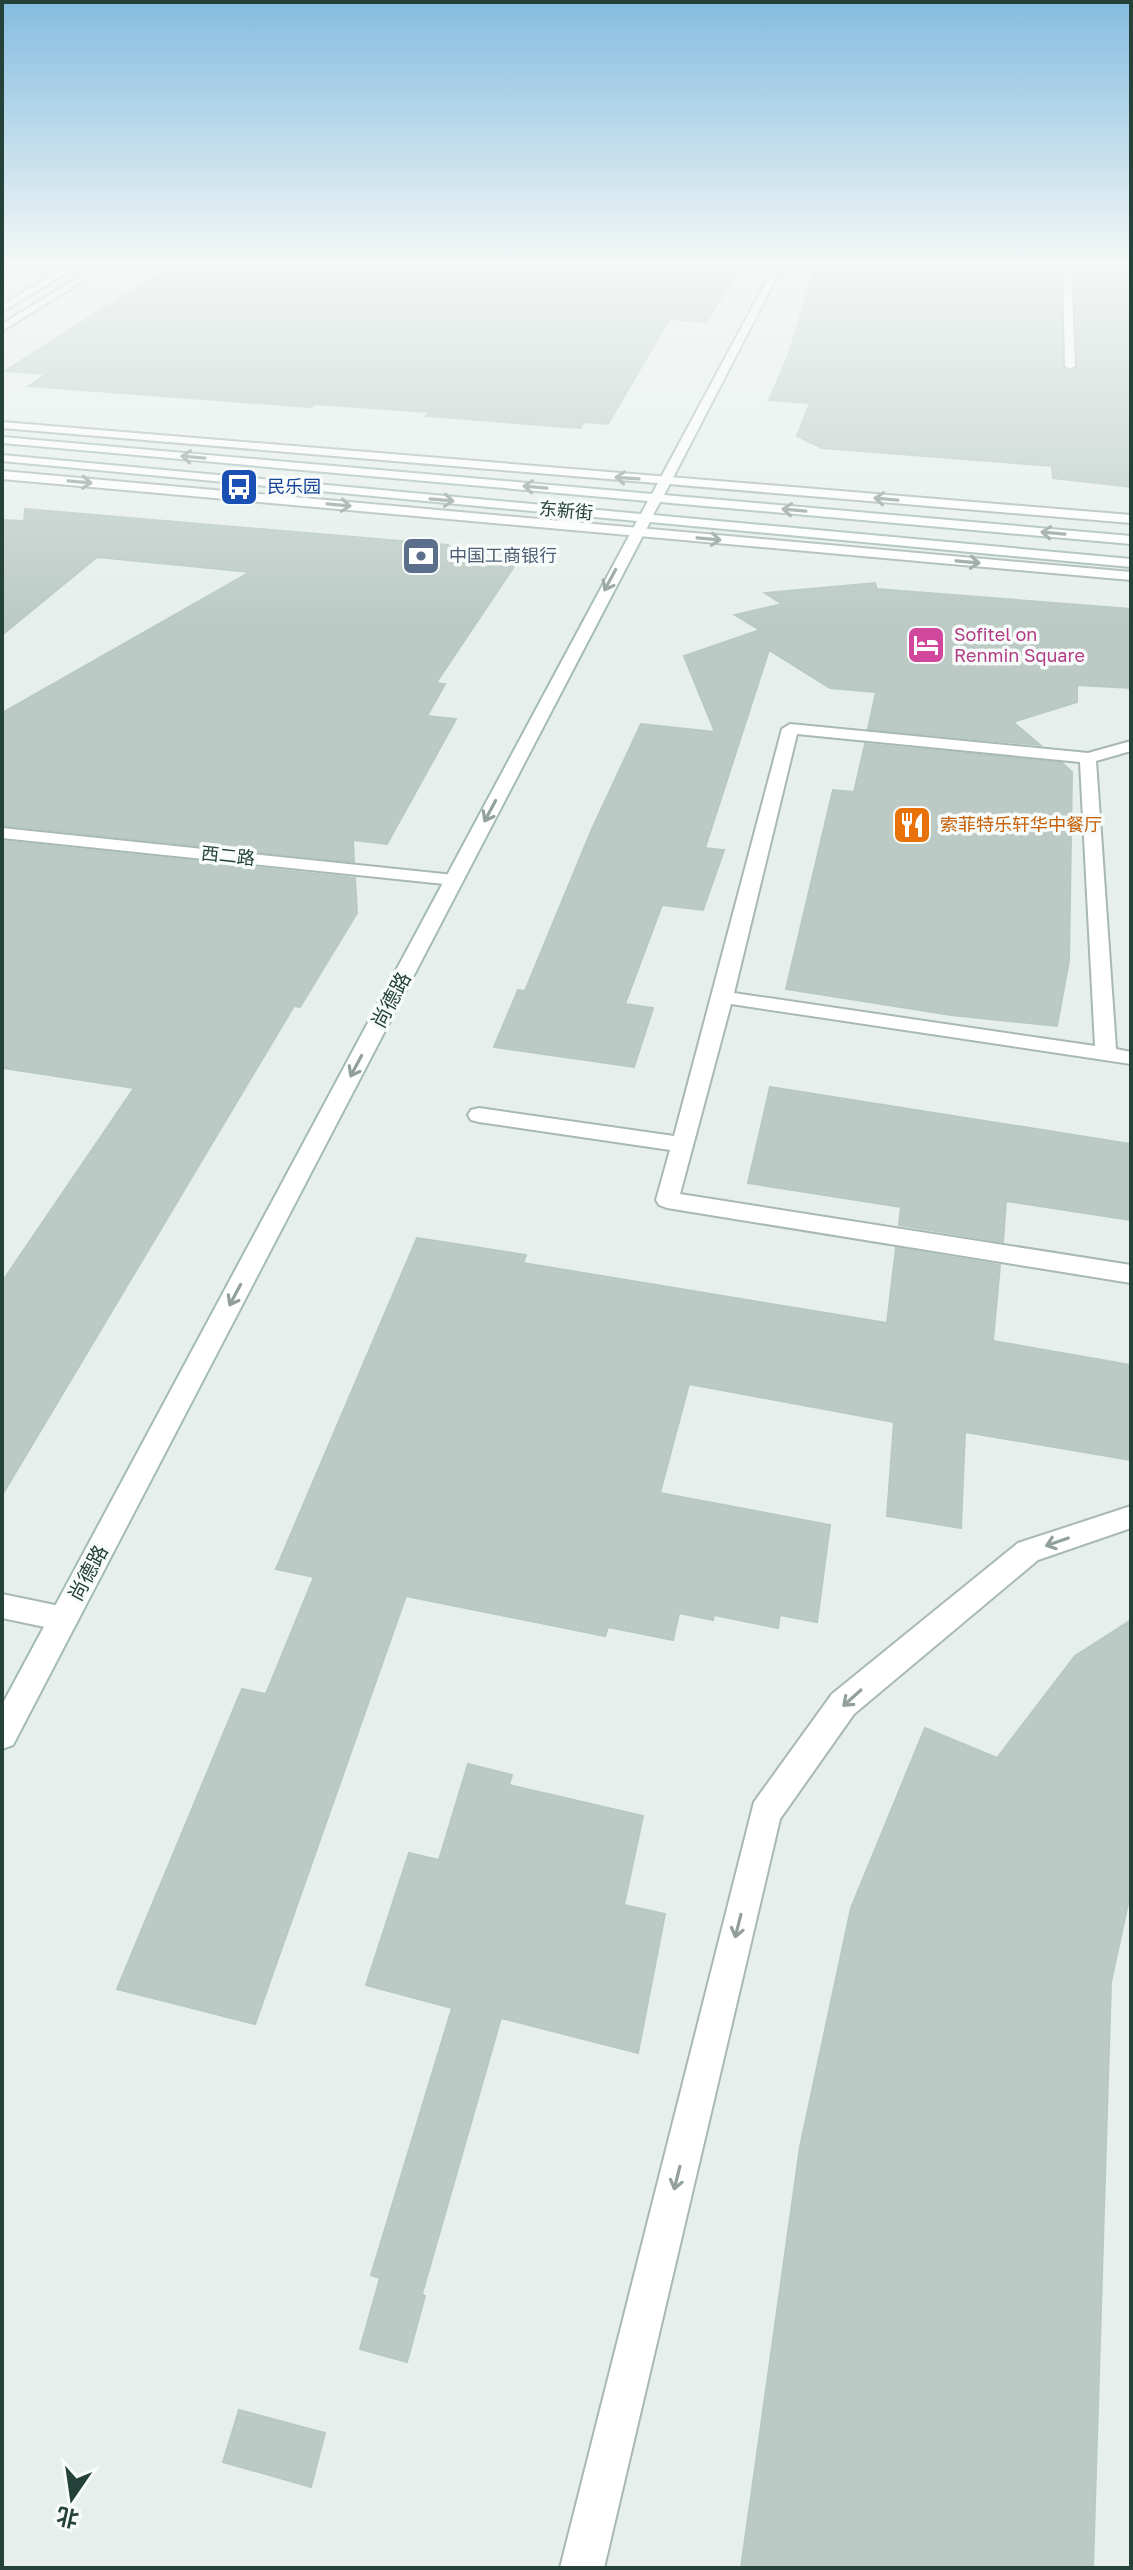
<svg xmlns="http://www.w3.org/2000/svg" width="1133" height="2570" font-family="'Golos Text','Noto Sans SC',sans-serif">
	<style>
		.building { fill: #bbcac4; stroke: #b8c9c2; stroke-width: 2 }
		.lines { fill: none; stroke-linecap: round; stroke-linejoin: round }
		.lane-casing { stroke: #a8b8b2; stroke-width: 4 }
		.street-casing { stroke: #a8b8b2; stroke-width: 4 }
		.secondary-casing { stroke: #a4bbb3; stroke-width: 4 }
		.lane { fill: #fff; fill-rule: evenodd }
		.street { fill: #fff; fill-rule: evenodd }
		.secondary { fill: #fff; fill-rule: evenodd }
		.oneway { stroke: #92a09c }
		.labels { text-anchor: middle; stroke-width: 7; stroke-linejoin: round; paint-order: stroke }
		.far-transit-label { font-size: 18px; fill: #164399; stroke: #f7fbf9; text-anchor: start }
		.far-street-label { font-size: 18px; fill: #24423a; stroke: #f7fbf9 }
		.far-service-label { font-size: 18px; fill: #4e5e75; stroke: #f7fbf9; text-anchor: start }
		.far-hotel-label { font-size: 18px; fill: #b23c85; stroke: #f7fbf9; text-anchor: start }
		.far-food-label { font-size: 18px; fill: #c56008; stroke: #f7fbf9; text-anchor: start }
		.street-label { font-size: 20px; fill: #24423a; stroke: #f7fbf9 }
	</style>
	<rect width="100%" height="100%" fill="#e6efeb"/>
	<!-- building -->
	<g class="building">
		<polygon points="172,265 740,265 707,322 669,319 608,424 584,422 580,428 426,416 429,412 315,404 311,407 29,386 46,374 5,371"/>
		<polygon points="816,265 880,268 881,265 1060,265 1062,366 1068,372 1078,366 1074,265 1118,265 1119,271 1131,272 1131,487 1053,478 1052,466 822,448 797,436 810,403 769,400 788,356"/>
		<polygon points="25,509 448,545 467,561 515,565 436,683 445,684 427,716 456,719 387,844 353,840 354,862 2,825 2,713 250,572 97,557 2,635 2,520 24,521"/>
		<polygon points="875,583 877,589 1131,609 1131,688 1077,685 1077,702 1013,722 1040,745 868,729 876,692 830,688 769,650 705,848 724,850 703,910 662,905 625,1004 653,1008 634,1067 494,1047 518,990 525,991 592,829 641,724 715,732 684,656 760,630 735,615 782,604 765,593"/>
		<polygon points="865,744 1062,763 1072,772 1069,961 1057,1026 951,1015 786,989 833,790 854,792"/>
		<polygon points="2,841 355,878 357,913 300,1007 294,1006 2,1495 2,1282 134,1088 2,1068"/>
		<polygon points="770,1087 1131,1144 1131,1220 1006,1201 1003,1242 899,1225 901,1207 748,1183"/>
		<polygon points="417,1238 526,1255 523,1263 887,1323 896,1248 1000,1265 993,1341 1131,1365 1131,1460 965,1432 961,1528 887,1516 894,1422 689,1384 660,1493 830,1525 817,1622 780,1615 778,1628 714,1615 713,1620 679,1613 673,1640 608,1627 605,1636 406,1596 255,2024 117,1989 242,1689 266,1694 314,1577 276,1569"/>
		<polygon points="1131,1620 1131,1890 1111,1982 1093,2568 741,2568 800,2147 851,1908 925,1728 997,1758 1075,1656"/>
		<polygon points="468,1764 512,1775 509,1785 643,1816 624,1905 665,1914 638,2053 501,2018 422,2294 425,2296 407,2362 360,2349 380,2278 371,2275 452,2008 366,1985 409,1853 439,1860"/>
		<polygon points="239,2410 325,2433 311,2487 223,2462"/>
	</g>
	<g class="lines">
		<defs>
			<g id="lane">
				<polygon points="1063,265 1071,265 1075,366 1070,369 1065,366"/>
				<path d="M790 724 1088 753 1131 741V751L1096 761 1116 1049 1131 1052V1064L731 1004 680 1194 1131 1265V1283L667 1208 659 1205 656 1200 670 1150 479 1122 471 1120 468 1115 471 1110 479 1108 674 1136 782 729ZM797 734 1080 762 1095 1046 734 993Z"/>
				<polygon points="1131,1506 1131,1528 1038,1560 854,1714 780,1819 604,2568 560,2568 754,1802 832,1694 1018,1543"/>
			</g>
			<g id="street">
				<polygon points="99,265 109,265 2,331 2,324"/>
				<polygon points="2,422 1131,515 1131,523 2,428"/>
				<polygon points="2,471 1131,572 1131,580 2,479"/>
				<polygon points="2,828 454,875 463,880 454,885 2,838"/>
				<polygon points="2,1594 74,1609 79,1618 74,1627 64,1631 2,1618"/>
			</g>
			<g id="secondary">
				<polygon points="11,265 21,265 2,276 2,269"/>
				<polygon points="69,265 79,265 2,312 2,305"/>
				<polygon points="775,265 783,265 664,495 1131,536 1131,544 660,502 653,515 1131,559 1131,567 650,522 13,1745 2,1749 2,1705 637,521 2,461 2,455 641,514 648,501 2,443 2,437 652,494"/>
			</g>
		</defs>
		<!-- lane casing -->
		<use href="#lane" class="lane-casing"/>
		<!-- street casing -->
		<use href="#street" class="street-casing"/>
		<!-- secondary casing -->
		<use href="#secondary" class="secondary-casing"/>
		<!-- lane -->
		<use href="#lane" class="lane"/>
		<!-- street -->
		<use href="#street" class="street"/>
		<!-- secondary -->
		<use href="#secondary" class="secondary"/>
	</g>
	<!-- one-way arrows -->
	<defs><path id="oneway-shaft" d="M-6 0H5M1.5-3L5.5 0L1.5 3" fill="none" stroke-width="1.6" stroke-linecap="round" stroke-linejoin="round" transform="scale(2)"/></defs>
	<g class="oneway">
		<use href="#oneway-shaft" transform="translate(193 457) rotate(-175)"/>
		<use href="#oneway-shaft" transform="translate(627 478) rotate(-176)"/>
		<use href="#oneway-shaft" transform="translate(80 482) rotate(5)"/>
		<use href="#oneway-shaft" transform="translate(535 487) rotate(-175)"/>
		<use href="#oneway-shaft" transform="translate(886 499) rotate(-175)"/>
		<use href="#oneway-shaft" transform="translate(442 500) rotate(5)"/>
		<use href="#oneway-shaft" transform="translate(339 505) rotate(5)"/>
		<use href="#oneway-shaft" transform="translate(794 510) rotate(-175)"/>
		<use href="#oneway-shaft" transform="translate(1053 533) rotate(-175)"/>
		<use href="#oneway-shaft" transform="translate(709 539) rotate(5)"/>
		<use href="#oneway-shaft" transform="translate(968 562) rotate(5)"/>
		<use href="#oneway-shaft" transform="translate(610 580) rotate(118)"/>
		<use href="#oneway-shaft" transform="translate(490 811) rotate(118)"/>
		<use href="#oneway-shaft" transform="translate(356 1066) rotate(118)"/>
		<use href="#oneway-shaft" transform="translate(235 1295) rotate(118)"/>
		<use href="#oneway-shaft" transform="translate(1057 1542) rotate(161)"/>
		<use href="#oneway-shaft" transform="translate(852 1698) rotate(138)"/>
		<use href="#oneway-shaft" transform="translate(738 1926) rotate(104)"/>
		<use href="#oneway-shaft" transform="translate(677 2178) rotate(104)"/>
	</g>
	<!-- sky -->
	<linearGradient id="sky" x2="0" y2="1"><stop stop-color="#84bce0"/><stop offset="0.42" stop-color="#f4f8f6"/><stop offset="1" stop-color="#f4f8f6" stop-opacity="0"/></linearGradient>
	<rect width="1133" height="625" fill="url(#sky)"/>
	<!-- icons -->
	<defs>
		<symbol id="bus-square" viewBox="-11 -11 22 22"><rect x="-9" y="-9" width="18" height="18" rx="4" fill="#1a4fb4" stroke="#f7fbf9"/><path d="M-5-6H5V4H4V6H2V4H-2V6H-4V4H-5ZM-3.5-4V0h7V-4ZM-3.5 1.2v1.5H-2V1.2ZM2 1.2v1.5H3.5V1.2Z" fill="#fff"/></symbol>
		<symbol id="bank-square" viewBox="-11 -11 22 22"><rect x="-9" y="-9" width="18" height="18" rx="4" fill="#5c6f8a" stroke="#f7fbf9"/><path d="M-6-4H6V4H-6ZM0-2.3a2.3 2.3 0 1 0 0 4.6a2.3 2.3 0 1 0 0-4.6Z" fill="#fff"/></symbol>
		<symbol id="hotel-square" viewBox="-11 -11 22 22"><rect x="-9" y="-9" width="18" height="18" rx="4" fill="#d1479c" stroke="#f7fbf9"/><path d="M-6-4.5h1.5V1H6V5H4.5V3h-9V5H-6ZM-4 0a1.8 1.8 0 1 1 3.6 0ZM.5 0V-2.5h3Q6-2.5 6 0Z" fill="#fff"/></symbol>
		<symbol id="restaurant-square" viewBox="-11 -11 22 22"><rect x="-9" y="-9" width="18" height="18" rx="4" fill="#e8710a" stroke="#f7fbf9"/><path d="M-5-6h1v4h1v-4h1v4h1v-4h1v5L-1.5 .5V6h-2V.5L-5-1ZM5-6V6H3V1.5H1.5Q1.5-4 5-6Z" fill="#fff"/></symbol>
	</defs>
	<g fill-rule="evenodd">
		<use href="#bus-square" x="217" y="465" width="44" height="44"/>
		<use href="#bank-square" x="399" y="534" width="44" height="44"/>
		<use href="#hotel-square" x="904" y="623" width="44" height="44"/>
		<use href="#restaurant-square" x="890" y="803" width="44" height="44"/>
	</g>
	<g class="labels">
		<!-- far-transit labels -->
		<g class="far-transit-label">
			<text x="267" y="493">民乐园</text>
		</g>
		<!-- far-street labels -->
		<g class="far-street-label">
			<text transform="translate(566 511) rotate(5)" y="6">东新街</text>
			<text transform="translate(228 856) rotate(6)" y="6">西二路</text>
		</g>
		<!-- far-service labels -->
		<g class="far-service-label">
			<text x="449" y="562">中国工商银行</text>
		</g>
		<!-- far-hotel labels -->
		<g class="far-hotel-label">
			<text x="954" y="641">Sofitel on<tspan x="954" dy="21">Renmin Square</tspan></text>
		</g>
		<!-- far-food labels -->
		<g class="far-food-label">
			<text x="940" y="831">索菲特乐轩华中餐厅</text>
		</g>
		<!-- street labels -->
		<g class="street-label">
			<text transform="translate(391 1000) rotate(-62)" y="7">尚德路</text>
			<text transform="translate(88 1573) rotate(-62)" y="7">尚德路</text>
		</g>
	</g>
	<!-- border -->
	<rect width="1133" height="2570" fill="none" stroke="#24423a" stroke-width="8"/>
	<!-- north arrow -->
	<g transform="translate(72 2498) rotate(193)" stroke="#f7fbf9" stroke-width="6" paint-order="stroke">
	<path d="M0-6L14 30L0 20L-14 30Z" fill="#24423a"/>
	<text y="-12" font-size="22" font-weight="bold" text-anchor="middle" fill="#24423a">北</text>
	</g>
</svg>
